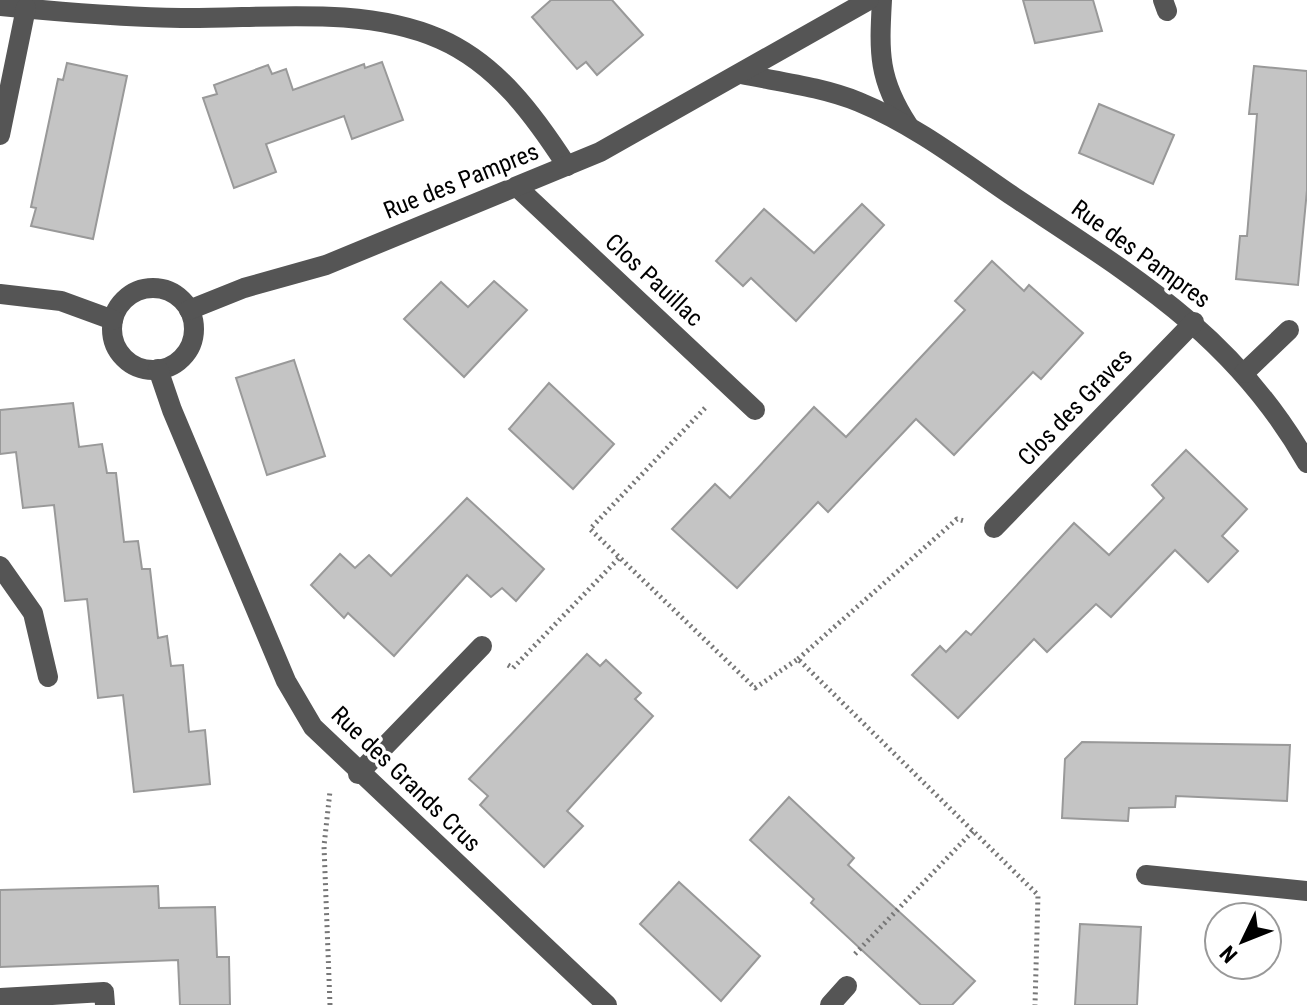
<svg xmlns="http://www.w3.org/2000/svg" width="1307" height="1005" font-family="'Roboto Condensed',sans-serif">
	<style>
		.building { fill: #c4c4c4; stroke: #999; stroke-width: 2 }
		.lines { fill: none; stroke-linecap: round; stroke-linejoin: round }
		.path { stroke: #777; stroke-width: 5; stroke-dasharray: 2 4; stroke-linecap: butt }
		.minor { stroke: #555; stroke-width: 20 }
		.labels { text-anchor: middle; stroke-width: 7; stroke-linejoin: round; paint-order: stroke }
		.street-label { font-size: 24px; fill: #000; stroke: #fff }
	</style>
	<rect width="100%" height="100%" fill="#fff"/>
	<!-- building -->
	<g class="building">
		<polygon points="551,0 612,0 643,35 597,75 586,62 577,69 532,17"/>
		<polygon points="1023,0 1093,0 1102,31 1035,43"/>
		<polygon points="382,62 403,120 352,139 344,116 266,144 276,172 234,188 203,98 217,94 214,85 268,65 272,74 286,69 293,90 364,64 365,68"/>
		<polygon points="67,63 127,76 93,239 31,226 36,208 31,207 58,79 63,80"/>
		<polygon points="1254,66 1307,71 1307,190 1298,285 1236,279 1240,236 1247,236 1254,152 1257,114 1249,114"/>
		<polygon points="1099,104 1174,135 1153,184 1079,153"/>
		<polygon points="862,204 884,225 796,321 751,278 743,286 716,261 764,209 814,253"/>
		<polygon points="992,261 1024,291 1029,285 1083,333 1041,379 1033,372 954,455 916,419 828,512 818,502 737,588 672,529 715,484 730,498 814,407 846,437 965,310 955,301"/>
		<polygon points="494,281 527,310 464,377 404,319 441,282 468,307"/>
		<polygon points="294,360 325,456 267,475 236,378"/>
		<polygon points="549,383 614,444 573,489 509,429"/>
		<polygon points="73,403 79,447 102,444 107,473 116,473 124,542 138,541 142,569 150,569 158,638 167,636 171,666 183,665 189,732 205,730 210,784 134,792 123,695 98,698 87,599 65,601 54,505 23,508 16,452 0,454 0,410"/>
		<polygon points="1186,450 1247,509 1222,536 1238,551 1208,582 1175,550 1111,617 1096,604 1047,652 1034,639 958,718 912,675 940,646 946,652 966,631 971,635 1074,523 1109,555 1164,498 1152,485"/>
		<polygon points="467,498 544,569 516,601 502,588 491,597 467,575 394,656 348,613 344,618 311,585 340,554 355,568 369,555 391,576"/>
		<polygon points="587,654 600,666 606,660 641,693 635,699 653,716 567,811 583,826 544,867 480,805 488,796 469,779"/>
		<polygon points="1082,742 1290,745 1287,801 1176,796 1175,807 1129,808 1128,821 1062,818 1065,759"/>
		<polygon points="789,797 854,858 848,865 975,981 952,1005 921,1005 811,903 814,899 750,840"/>
		<polygon points="679,882 760,956 721,1001 640,924"/>
		<polygon points="158,886 159,908 215,907 217,957 229,957 230,1005 180,1005 178,960 0,967 0,890"/>
		<polygon points="1080,924 1141,927 1137,1005 1075,1005"/>
	</g>
	<g class="lines">
		<!-- path -->
		<g class="path">
			<polyline points="705,408 590,529 755,688 798,659 1038,895 1035,1005"/>
			<polyline points="798,659 957,519 964,521"/>
			<polyline points="508,665 513,668 619,558"/>
			<polyline points="855,954 973,831"/>
			<polyline points="330,1005 324,846 330,791"/>
		</g>
		<!-- minor -->
		<g class="minor">
			<path d="M882 0C879 53 878 79 908 125"/>
			<polyline points="1163,0 1167,11"/>
			<path d="M0 6C60 12 121 17 181 18 265 19 362 5 440 39 497 64 534 115 567 166"/>
			<path d="M741 74C780 82 822 87 859 102 915 125 964 163 1014 197 1133 276 1234 335 1307 463"/>
			<polyline points="0,135 26,8"/>
			<polyline points="517,187 755,410"/>
			<circle cx="153" cy="329" r="41"/>
			<polyline points="0,294 61,301 113,320"/>
			<polyline points="189,310 244,288 326,265 600,152 869,0"/>
			<polyline points="158,369 172,410 286,681 313,727 607,1005"/>
			<polyline points="1244,373 1289,330"/>
			<polyline points="994,528 1194,322"/>
			<polyline points="0,566 33,613 48,677"/>
			<polyline points="358,774 482,646"/>
			<polyline points="1146,875 1307,891"/>
			<polyline points="0,998 104,992 105,1005"/>
			<polyline points="830,1005 847,986"/>
		</g>
	</g>
	<g class="labels">
		<!-- street labels -->
		<g class="street-label">
			<text transform="translate(461 181) rotate(-22)" y="8">Rue des Pampres</text>
			<text transform="translate(1141 254) rotate(36)" y="8">Rue des Pampres</text>
			<text transform="translate(654 280) rotate(43)" y="8">Clos Pauillac</text>
			<text transform="translate(1075 407) rotate(-46)" y="8">Clos des Graves</text>
			<text transform="translate(406 779) rotate(44)" y="8">Rue des Grands Crus</text>
		</g>
	</g>
	<!-- north arrow -->
	<g transform="translate(1243 941) rotate(227)"><circle r="38" fill="#ffffff" stroke="#999999" stroke-width="2"/>
	<path d="M0-6L14 30L0 20L-14 30Z" fill="#000000"/>
	<text y="-12" font-size="22" font-weight="bold" text-anchor="middle" fill="#000000">N</text>
	</g>
</svg>
